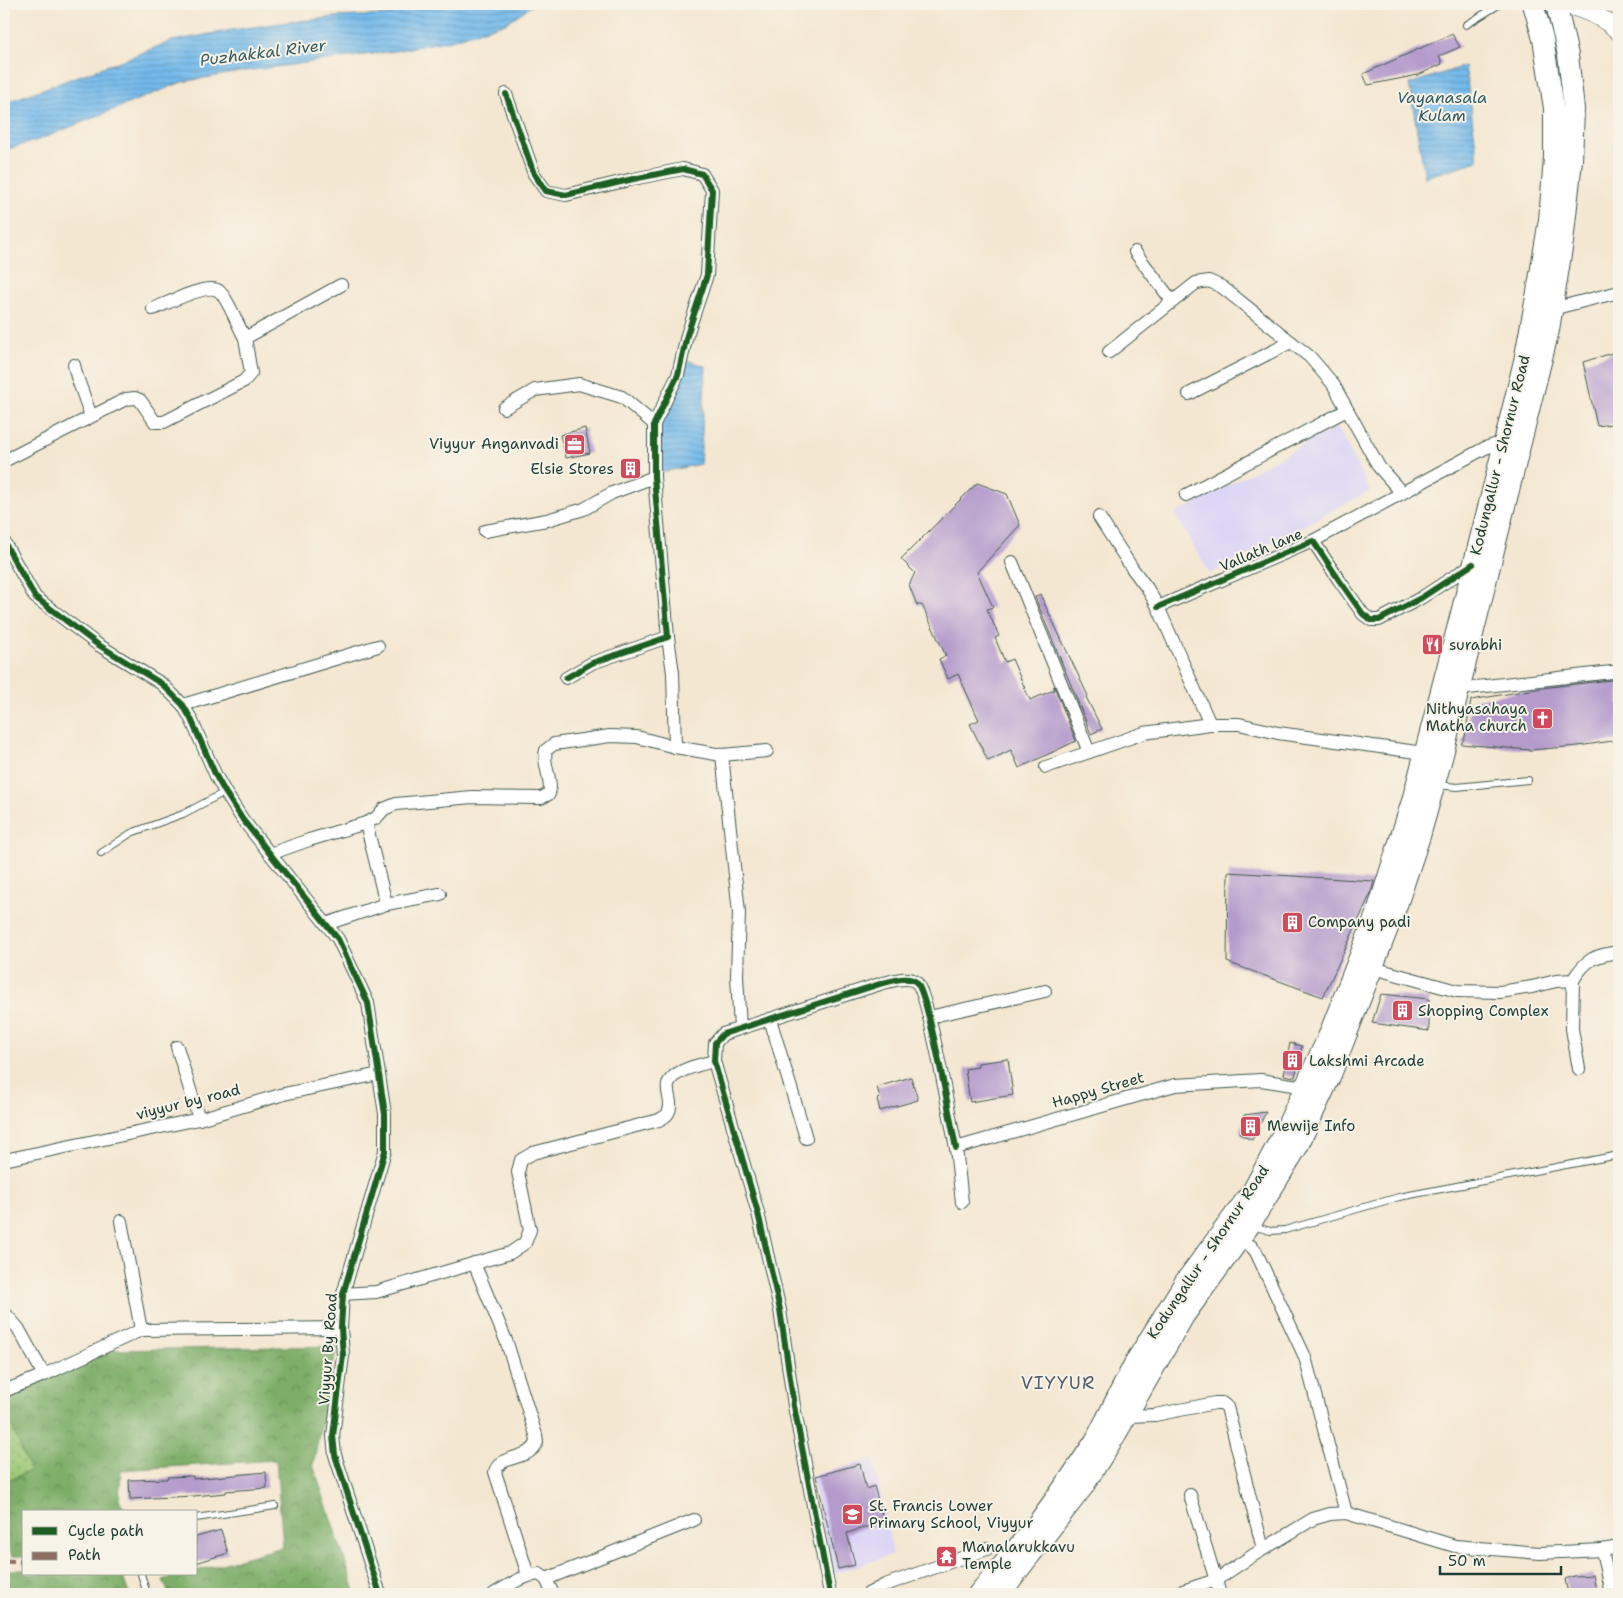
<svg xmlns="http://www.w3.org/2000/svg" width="1623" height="1598" font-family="'Shantell Sans',sans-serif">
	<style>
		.built { fill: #dcd5f6 }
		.forest { fill: url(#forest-crowns); stroke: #4e754e }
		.park { fill: url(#park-dots); stroke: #5e8356 }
		.water { fill: url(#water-rules); stroke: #4a7c90 }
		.building { fill: #b49bcc }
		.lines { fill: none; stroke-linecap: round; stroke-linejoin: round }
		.lane-casing { stroke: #3f564c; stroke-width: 8 }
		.street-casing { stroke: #3f564c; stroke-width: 14 }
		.secondary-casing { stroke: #3f564c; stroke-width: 19 }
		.primary-casing { stroke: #3f564c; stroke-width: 22 }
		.lane { stroke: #fff; stroke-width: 6 }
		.street { stroke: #fff; stroke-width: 12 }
		.secondary { stroke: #fff; stroke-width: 18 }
		.primary { stroke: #fff; stroke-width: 20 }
		.quiet { stroke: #8d6e63; stroke-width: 5; stroke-dasharray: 10 5; stroke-linecap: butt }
		.cycleway-casing { stroke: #f7f3e8; stroke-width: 9 }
		.cycleway { stroke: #1b5e20; stroke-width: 6 }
		.labels { text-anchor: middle; stroke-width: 4; stroke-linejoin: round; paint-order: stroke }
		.poi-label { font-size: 15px; fill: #1f3d34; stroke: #f7f3e8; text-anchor: start }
		.street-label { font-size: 15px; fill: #1f3d34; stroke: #f7f3e8 }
		.water-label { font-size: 16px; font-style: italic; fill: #345c62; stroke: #f7f3e8 }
		.quarter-label { font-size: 18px; letter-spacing: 1px; fill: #535e69; stroke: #f7f3e8 }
	</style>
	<defs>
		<pattern id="forest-crowns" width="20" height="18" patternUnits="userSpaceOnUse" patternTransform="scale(1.25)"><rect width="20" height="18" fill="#7dad68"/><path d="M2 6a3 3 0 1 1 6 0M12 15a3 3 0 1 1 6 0" fill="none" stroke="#668e56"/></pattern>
		<pattern id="park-dots" width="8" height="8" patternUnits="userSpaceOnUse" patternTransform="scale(1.25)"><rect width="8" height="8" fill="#9cc977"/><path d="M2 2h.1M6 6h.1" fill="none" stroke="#7fa462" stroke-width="1.8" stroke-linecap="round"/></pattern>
		<pattern id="water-rules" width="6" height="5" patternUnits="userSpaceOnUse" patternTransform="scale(1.25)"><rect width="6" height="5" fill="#74baeb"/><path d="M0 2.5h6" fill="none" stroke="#5f98bf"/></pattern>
	</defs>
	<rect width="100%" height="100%" fill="#f7f3e8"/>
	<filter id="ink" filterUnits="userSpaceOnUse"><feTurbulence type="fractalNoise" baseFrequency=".02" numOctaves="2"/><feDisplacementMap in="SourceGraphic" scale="10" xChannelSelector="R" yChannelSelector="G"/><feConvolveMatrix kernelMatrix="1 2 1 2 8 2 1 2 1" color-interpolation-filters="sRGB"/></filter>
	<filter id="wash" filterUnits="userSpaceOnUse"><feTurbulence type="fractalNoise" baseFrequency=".0096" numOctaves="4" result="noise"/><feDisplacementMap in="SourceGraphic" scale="20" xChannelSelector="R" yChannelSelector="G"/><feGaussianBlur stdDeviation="1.12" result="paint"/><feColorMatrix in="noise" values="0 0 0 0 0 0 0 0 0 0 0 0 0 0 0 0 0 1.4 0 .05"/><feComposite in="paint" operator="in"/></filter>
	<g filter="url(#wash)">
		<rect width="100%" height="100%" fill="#f4e7d1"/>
		<!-- built -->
		<g class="built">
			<polygon points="1337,426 1370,491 1210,574 1175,514"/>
			<polygon points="873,1459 893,1554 834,1574 811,1476"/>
		</g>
		<!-- forest -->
		<g class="forest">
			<polygon points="337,1346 313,1465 356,1594 252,1594 249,1586 203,1594 169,1594 163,1580 184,1574 196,1574 196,1571 283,1547 276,1460 121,1470 119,1499 126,1512 24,1512 24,1556 12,1556 4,1536 4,1482 30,1471 4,1407 4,1397 114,1350"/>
			<polygon points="4,1570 24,1570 24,1574 122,1574 129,1594 4,1594"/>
		</g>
		<!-- park -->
		<polygon class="park" points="4,1407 30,1471 4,1482"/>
		<!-- water -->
		<g class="water">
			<polygon points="425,4 534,4 506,23 451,40 394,51 245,71 182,82 38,140 4,150 4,103 123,60 172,41 232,30 282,23 336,17 388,15"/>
			<polygon points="1465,66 1478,161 1425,177 1409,84"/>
			<polygon points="686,360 706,366 700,464 658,473 659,426"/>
		</g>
		<g id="blocks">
			<!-- building -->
			<g class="building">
				<polygon points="1452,34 1460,47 1439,56 1442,64 1418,75 1368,85 1363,74"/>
				<polygon points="1619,351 1619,423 1597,426 1583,362"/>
				<polygon points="585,428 590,453 566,458 560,435"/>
				<polygon points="636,461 638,474 624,477 621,464"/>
				<polygon points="977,483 1007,494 1020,525 977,572 993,607 987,609 999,636 995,638 1005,662 1012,659 1030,700 1054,690 1054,686 1076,741 1019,768 1011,750 988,761 970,724 979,720 958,674 948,679 939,659 946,656 922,605 917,605 909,585 915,573 901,559"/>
				<polygon points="1040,594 1088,696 1086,697 1102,729 1091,734 1035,597"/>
				<polygon points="1619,679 1619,740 1578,746 1530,750 1461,744 1465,737 1471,700 1542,688"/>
				<polygon points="1228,872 1374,881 1371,893 1323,997 1227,962"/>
				<polygon points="1381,994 1429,999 1429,1031 1372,1023"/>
				<polygon points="1290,1043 1302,1046 1295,1077 1284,1075"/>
				<polygon points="1008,1059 1013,1095 970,1102 965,1069 978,1067 978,1063"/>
				<polygon points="911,1077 918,1100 880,1111 877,1099 880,1098 877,1087"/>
				<polygon points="1266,1112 1252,1140 1240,1134 1244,1115"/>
				<polygon points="860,1464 866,1489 874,1486 884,1522 847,1533 855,1565 838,1569 816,1476"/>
				<polygon points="266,1472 267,1488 226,1491 226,1493 194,1496 130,1499 129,1480 167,1479 167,1477 193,1476 193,1479"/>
				<polygon points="221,1530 228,1553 196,1563 196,1537"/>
				<polygon points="1593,1575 1597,1594 1568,1594 1565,1579 1574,1576"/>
			</g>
		</g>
	</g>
	<g filter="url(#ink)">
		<use href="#blocks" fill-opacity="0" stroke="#3f564c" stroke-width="1"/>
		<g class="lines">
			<defs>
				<g id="lane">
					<polyline points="1466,25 1500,4"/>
					<polyline points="1438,785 1457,787 1528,780"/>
					<polyline points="101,853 131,833 183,814 225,792"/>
					<polyline points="1253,1226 1270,1231 1285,1230 1399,1197 1619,1155"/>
					<polyline points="196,1518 275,1506"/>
					<polyline points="141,1574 147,1594"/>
				</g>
				<g id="street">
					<polyline points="506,94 534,174 546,191 566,195 633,179 683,169 702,174 712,190 707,275 687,335 678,375 654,424 654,477 668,637 592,663 566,678"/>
					<polyline points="1135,252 1172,301"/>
					<path d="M153 309C166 304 208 282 219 291 227 297 239 328 245 338L341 285"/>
					<polyline points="1552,309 1619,292"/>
					<polyline points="1109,352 1196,283 1209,281 1222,287 1310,357 1333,384 1379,467 1402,493 1485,448 1504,442"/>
					<polyline points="74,365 77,377 91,416"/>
					<polyline points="1189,394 1291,342"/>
					<polyline points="504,408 535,390 579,384 622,397 654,424"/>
					<polyline points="4,461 126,399 135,398 140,400 155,422 164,422 244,381 251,373 245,338"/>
					<polyline points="1186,495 1347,410"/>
					<polyline points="1099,517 1132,568 1147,588 1158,607 1210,724"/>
					<polyline points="485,531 547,520 584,509 612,493 654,477"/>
					<polyline points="1313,541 1402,493"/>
					<polyline points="4,542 35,597 97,644 162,684 183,705 191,719 216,776 225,792 243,820 338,939 368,1003 385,1114 385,1151 343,1294 341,1328 343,1355 333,1436 335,1455 380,1594"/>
					<polyline points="1012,562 1089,752"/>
					<polyline points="1158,607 1313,541 1339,580 1363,614 1371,620 1379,620 1421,598 1473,564"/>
					<polyline points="668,637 673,673 675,747"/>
					<polyline points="1459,689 1612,672"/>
					<polyline points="183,705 378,646"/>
					<polyline points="722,755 739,912 737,976 740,1028"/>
					<polyline points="1046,767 1144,733 1210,724 1239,724 1278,733 1424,753"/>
					<polyline points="366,823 386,904"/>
					<path d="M270 854 309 840 366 823 376 818 384 809 396 804 472 797 541 798 549 794C553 779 542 765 546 750L554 744 610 736 637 737 675 747 722 755 767 751"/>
					<polyline points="326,924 386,904 440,894"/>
					<path d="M1373 968 1457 991 1500 992 1532 987 1556 981 1573 980C1586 959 1595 955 1619 952"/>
					<polyline points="1573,980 1572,1029 1579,1069"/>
					<polyline points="929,1017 1045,991"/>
					<polyline points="770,1019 806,1138"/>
					<polyline points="177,1047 199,1119"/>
					<polyline points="4,1160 199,1119 284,1094 379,1074"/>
					<polyline points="962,1202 956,1148 1175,1085 1261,1080 1311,1088"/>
					<polyline points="121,1221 141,1330"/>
					<polyline points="1240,1239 1251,1246 1256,1252 1305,1357 1346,1513"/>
					<path d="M474 1263 507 1343 536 1435 537 1442C531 1461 500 1453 495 1472L528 1575"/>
					<path d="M343 1294 376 1292 510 1253 525 1243 530 1230 518 1172 521 1160 533 1153 659 1120C662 1118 667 1116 668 1113 675 1102 662 1089 671 1079 679 1069 702 1064 714 1061"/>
					<polyline points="4,1312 18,1328 44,1375"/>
					<polyline points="4,1391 44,1375 141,1330 341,1328"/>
					<polyline points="1127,1416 1155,1415 1215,1403 1222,1403 1227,1407 1263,1549"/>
					<polyline points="1190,1495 1220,1594"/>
					<polyline points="1602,1550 1611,1594"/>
					<polyline points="546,1579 694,1520"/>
					<path d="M494 1594C509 1585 521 1576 539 1574L546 1579 553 1594"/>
					<path d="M830 1594 794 1406 780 1310 758 1213 714 1061 715 1043 723 1034 883 983C893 981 908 975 916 982 928 991 951 1124 956 1148"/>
					<polyline points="868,1594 885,1585 987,1549"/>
					<polyline points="1174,1594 1216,1580 1252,1556 1313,1519 1330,1514 1346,1513 1455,1546 1540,1553 1602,1550 1619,1547"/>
				</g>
				<path id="secondary" d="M1565 4C1584 10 1605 17 1619 32"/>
				<g id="primary">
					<polyline points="978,1594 1037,1524 1068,1481 1095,1441 1135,1362 1184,1283 1253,1190 1284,1132 1328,1037 1377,912 1412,801 1448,664 1494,484 1524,361 1537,292 1549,220 1554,158 1554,108 1543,39 1533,4"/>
					<polyline points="1000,1594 1083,1487 1115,1436 1184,1316 1250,1225 1298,1146 1330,1077 1397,905 1420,836 1442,758 1549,330 1563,242 1572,160 1574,109 1568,55 1556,4"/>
				</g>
			</defs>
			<!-- lane casing -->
			<use href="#lane" class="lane-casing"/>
			<!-- street casing -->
			<use href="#street" class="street-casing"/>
			<!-- secondary casing -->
			<use href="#secondary" class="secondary-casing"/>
			<!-- primary casing -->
			<use href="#primary" class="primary-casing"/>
			<!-- lane -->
			<use href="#lane" class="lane"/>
			<!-- street -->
			<use href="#street" class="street"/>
			<!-- secondary -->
			<use href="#secondary" class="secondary"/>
			<!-- primary -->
			<use href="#primary" class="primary"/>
			<!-- quiet -->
			<polyline class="quiet" points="4,1561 24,1562"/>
			<defs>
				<g id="cycleway">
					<polyline points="506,94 534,174 546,191 566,195 633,179 683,169 702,174 712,190 707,275 687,335 678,375 654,424 654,477 668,637 592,663 566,678"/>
					<polyline points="4,542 35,597 97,644 162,684 183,705 191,719 216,776 225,792 243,820 338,939 368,1003 385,1114 385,1151 343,1294 341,1328 343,1355 333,1436 335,1455 380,1594"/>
					<polyline points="1158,607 1313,541 1339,580 1363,614 1371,620 1379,620 1421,598 1473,564"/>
					<path d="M830 1594 794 1406 780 1310 758 1213 714 1061 715 1043 723 1034 883 983C893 981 908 975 916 982 928 991 951 1124 956 1148"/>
				</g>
			</defs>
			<!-- cycleway casing -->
			<use href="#cycleway" class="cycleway-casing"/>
			<!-- cycleway -->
			<use href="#cycleway" class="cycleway"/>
		</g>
	</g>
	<!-- icons -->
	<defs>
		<symbol id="office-square" viewBox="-11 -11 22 22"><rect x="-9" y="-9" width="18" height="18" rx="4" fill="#d1495b" stroke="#f7f3e8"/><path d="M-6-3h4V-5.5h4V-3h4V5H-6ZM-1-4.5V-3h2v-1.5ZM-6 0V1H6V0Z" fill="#fff"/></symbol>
		<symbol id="building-square" viewBox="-11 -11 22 22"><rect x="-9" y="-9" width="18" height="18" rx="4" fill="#d1495b" stroke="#f7f3e8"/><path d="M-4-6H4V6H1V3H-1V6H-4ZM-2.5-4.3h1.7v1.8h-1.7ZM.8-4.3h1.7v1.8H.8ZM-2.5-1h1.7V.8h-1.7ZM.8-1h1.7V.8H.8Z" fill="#fff"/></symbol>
		<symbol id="restaurant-square" viewBox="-11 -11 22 22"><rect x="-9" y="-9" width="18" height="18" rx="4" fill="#d1495b" stroke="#f7f3e8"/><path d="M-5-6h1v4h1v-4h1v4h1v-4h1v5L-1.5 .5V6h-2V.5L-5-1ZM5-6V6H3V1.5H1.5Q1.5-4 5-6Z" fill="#fff"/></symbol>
		<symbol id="church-square" viewBox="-11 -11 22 22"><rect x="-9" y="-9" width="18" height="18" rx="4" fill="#d1495b" stroke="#f7f3e8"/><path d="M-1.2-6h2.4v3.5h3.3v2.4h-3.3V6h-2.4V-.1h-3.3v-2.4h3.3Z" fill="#fff"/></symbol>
		<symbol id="school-square" viewBox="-11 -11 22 22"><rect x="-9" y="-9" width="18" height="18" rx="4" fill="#d1495b" stroke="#f7f3e8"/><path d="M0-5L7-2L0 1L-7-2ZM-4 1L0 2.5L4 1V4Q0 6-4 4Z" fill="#fff"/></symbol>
		<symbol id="temple-square" viewBox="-11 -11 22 22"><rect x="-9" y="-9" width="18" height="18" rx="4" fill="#d1495b" stroke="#f7f3e8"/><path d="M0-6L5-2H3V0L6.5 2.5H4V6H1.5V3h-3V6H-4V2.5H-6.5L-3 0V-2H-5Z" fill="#fff"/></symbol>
	</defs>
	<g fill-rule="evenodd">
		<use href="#office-square" x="562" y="432" width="25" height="25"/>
		<use href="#building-square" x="618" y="456" width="25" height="25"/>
		<use href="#restaurant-square" x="1420" y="632" width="25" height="25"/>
		<use href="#church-square" x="1530" y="706" width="25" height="25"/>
		<use href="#building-square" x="1280" y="910" width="25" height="25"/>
		<use href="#building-square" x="1390" y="998" width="25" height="25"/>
		<use href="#building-square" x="1280" y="1048" width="25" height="25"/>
		<use href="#building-square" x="1238" y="1114" width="25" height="25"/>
		<use href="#school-square" x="840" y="1502" width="25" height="25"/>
		<use href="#temple-square" x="934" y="1544" width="25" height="25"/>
	</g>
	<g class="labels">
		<!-- poi labels -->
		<g class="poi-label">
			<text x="559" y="449" text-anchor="end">Viyyur Anganvadi</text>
			<text x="614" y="474" text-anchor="end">Elsie Stores</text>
			<text x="1449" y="650">surabhi</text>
			<text x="1527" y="714" text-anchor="end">Nithyasahaya<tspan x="1527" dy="17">Matha church</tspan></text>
			<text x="1308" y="927">Company padi</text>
			<text x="1418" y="1016">Shopping Complex</text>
			<text x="1309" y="1066">Lakshmi Arcade</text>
			<text x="1267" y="1131">Mewije Info</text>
			<text x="869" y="1511">St. Francis Lower<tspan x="869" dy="17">Primary School, Viyyur</tspan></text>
			<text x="962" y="1552">Manalarukkavu<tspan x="962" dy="17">Temple</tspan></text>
		</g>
		<!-- street labels -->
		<g class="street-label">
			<text transform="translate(1500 455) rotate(-76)" y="5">Kodungallur - Shornur Road</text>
			<text transform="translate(1261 550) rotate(-23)" y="5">Vallath lane</text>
			<text transform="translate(1098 1090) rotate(-16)" y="5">Happy Street</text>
			<text transform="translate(188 1102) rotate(-14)" y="5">viyyur by road</text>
			<text transform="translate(1208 1252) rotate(-56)" y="5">Kodungallur - Shornur Road</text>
			<text transform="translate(328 1349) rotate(-86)" y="5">Viyyur By Road</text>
		</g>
		<!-- water labels -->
		<g class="water-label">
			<text transform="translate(263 52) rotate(-7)" y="6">Puzhakkal River</text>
			<text x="1442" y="103">Vayanasala<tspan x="1442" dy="18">Kulam</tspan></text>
		</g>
		<!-- quarter labels -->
		<g class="quarter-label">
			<text x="1058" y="1389">VIYYUR</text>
		</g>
	</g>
	<!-- margin -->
	<rect width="1623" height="1598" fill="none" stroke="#f7f3e8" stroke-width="20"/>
	<!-- legend -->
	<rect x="22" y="1510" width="175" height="65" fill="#f7f3e8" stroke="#a1aaa0"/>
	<rect x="32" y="1527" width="25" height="8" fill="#1b5e20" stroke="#a1aaa0"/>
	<text x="68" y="1536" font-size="15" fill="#1f3d34">Cycle path</text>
	<rect x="32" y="1552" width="25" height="8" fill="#8d6e63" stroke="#a1aaa0"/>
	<text x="68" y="1560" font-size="15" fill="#1f3d34">Path</text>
	<!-- scale -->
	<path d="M1440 1566v8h121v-8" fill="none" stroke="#1f3d34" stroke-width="2.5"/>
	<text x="1448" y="1566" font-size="15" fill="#1f3d34" stroke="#f7f3e8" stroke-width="4" paint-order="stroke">50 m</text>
</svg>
